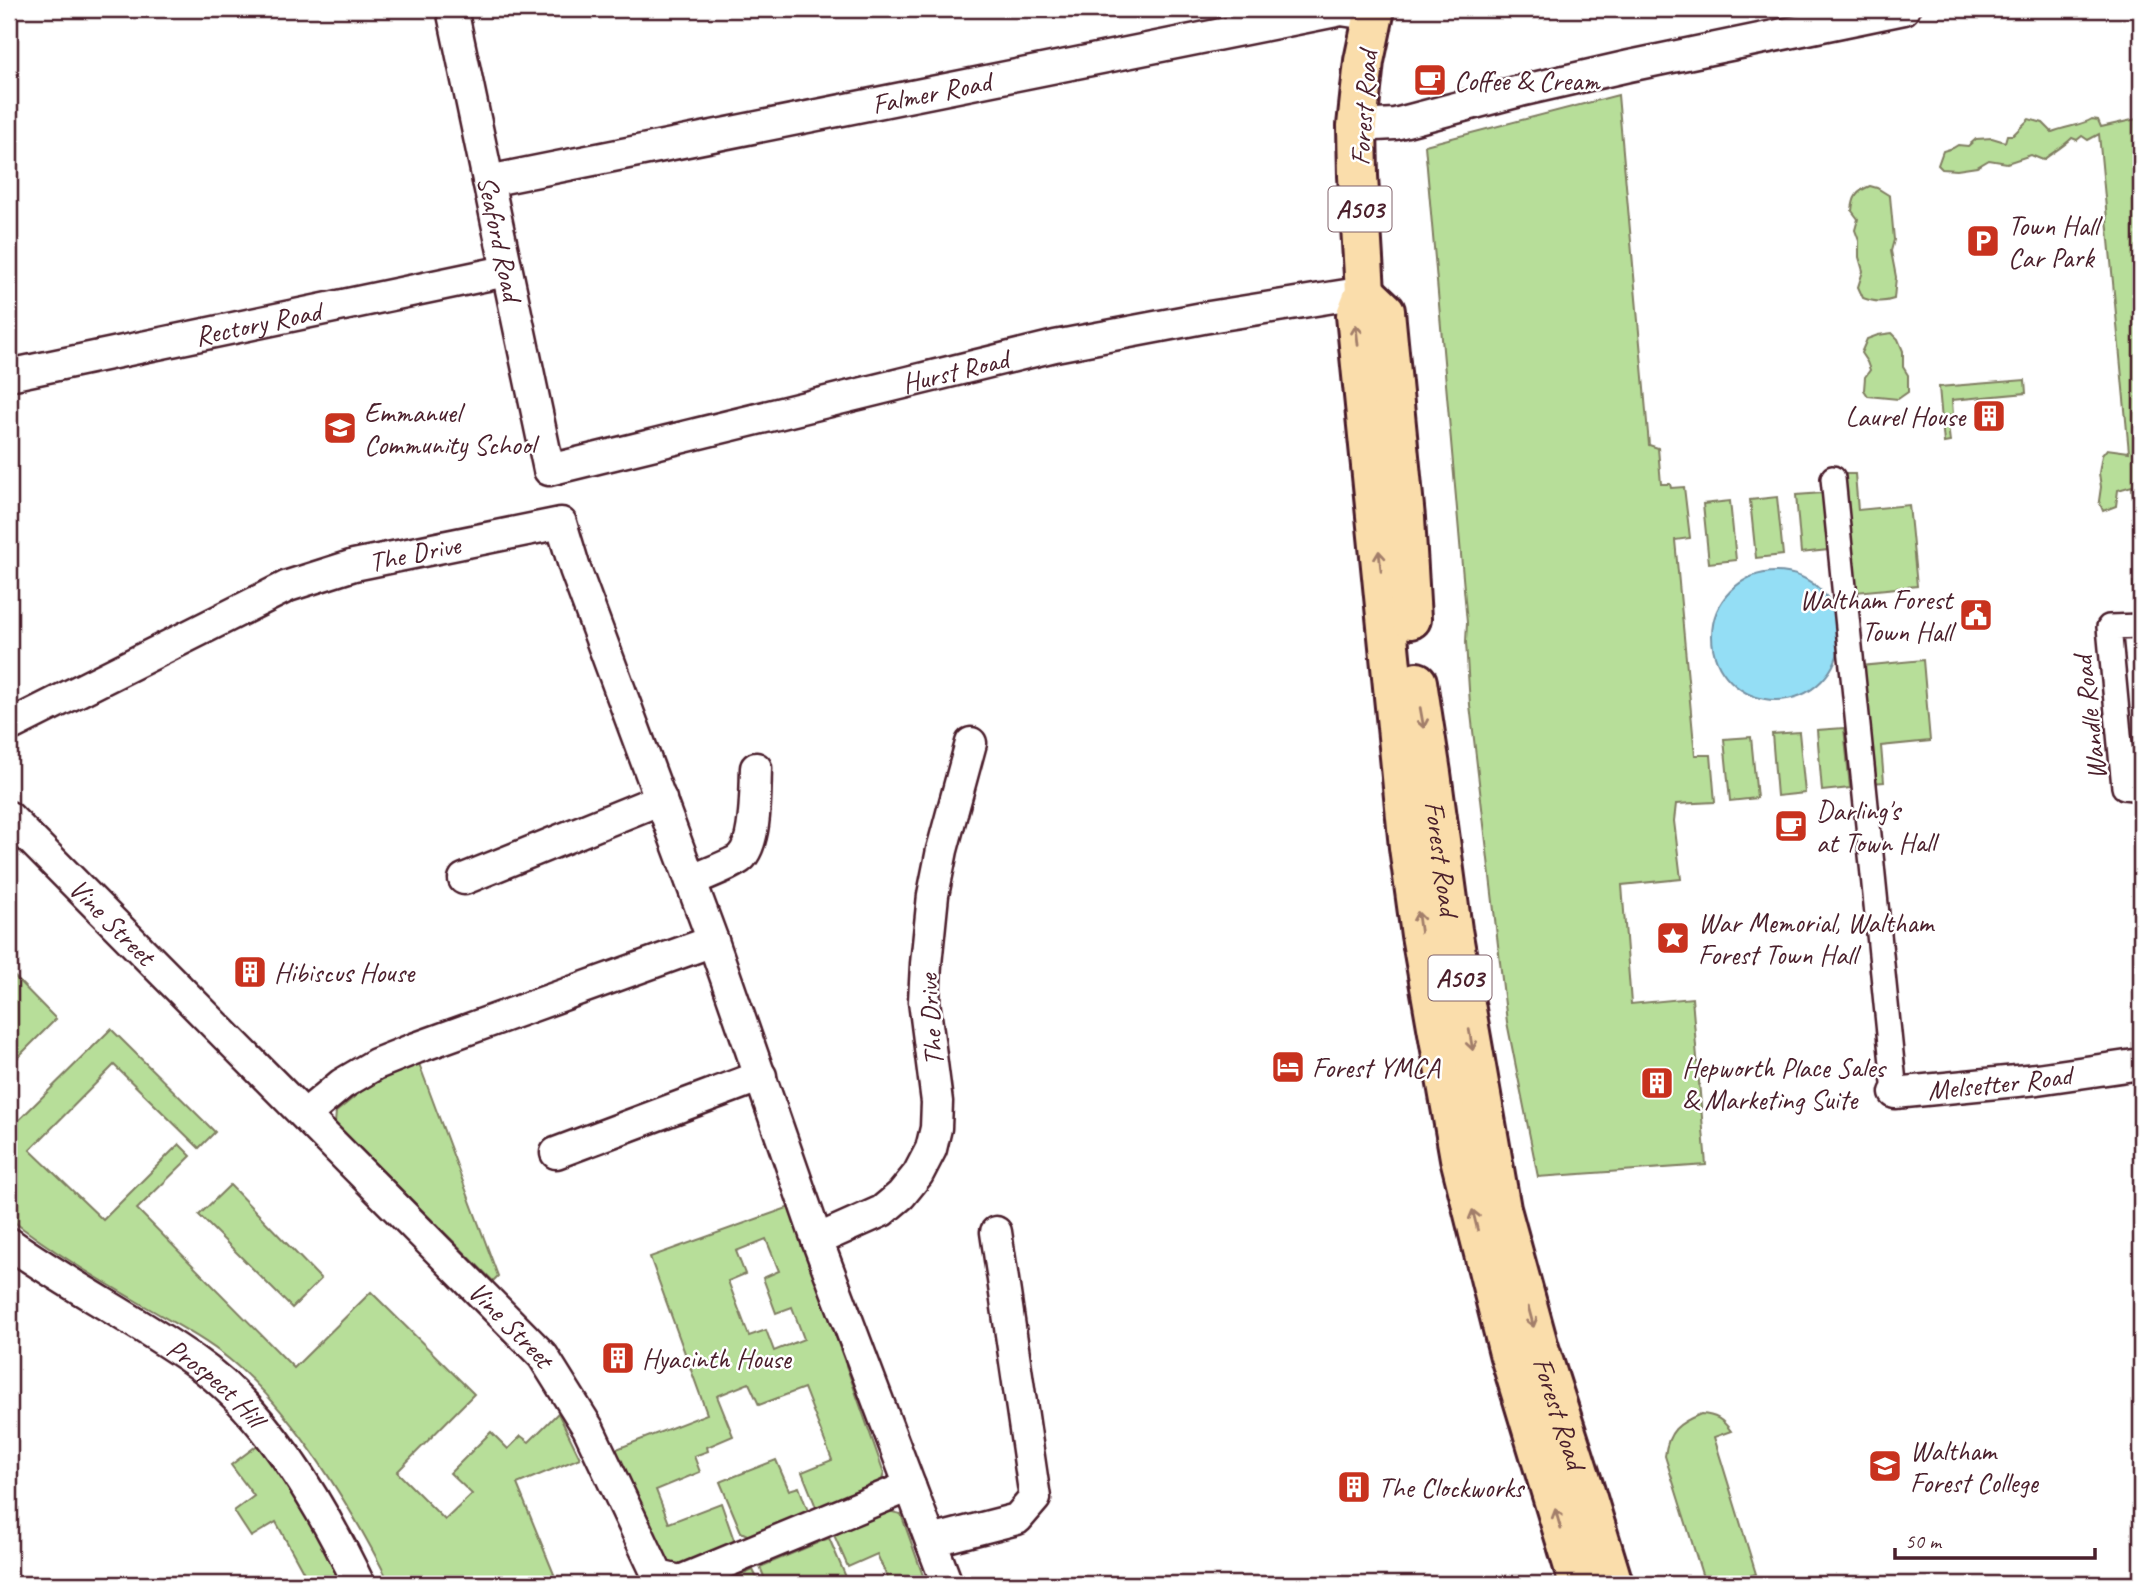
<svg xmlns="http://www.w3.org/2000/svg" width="2150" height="1593" font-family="Caveat,sans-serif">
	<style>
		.green { fill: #b7de99; stroke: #807e62; stroke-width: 2; fill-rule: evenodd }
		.water { fill: #94def5; stroke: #7692a4; stroke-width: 2 }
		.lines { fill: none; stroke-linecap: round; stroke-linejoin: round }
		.pedestrian-casing { stroke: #4a1f2b; stroke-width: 28 }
		.minor-casing { stroke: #4a1f2b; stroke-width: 35 }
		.primary-casing { stroke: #4a1f2b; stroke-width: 44 }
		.pedestrian { stroke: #fff; stroke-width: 23 }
		.minor { stroke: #fff; stroke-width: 30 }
		.primary { stroke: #faddab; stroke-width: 38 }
		.oneway { stroke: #a27e6b }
		.labels { text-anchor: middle; stroke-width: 5; stroke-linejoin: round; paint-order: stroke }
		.shield { fill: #fff; stroke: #80626b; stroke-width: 2 }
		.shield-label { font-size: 26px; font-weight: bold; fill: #4a1f2b }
		.poi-label { font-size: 28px; fill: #4a1f2b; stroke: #fff; text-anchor: start }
		.street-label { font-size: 28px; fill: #4a1f2b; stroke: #fff }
	</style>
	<rect width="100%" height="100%" fill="#fff"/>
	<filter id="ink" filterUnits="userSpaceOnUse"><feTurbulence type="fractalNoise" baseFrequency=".0143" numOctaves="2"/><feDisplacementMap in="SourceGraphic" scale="14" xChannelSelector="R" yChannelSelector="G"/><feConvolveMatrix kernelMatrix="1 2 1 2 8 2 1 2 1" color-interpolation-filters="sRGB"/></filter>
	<g filter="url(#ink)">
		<!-- green -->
		<g class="green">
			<polygon points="1618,95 1649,445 1658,448 1661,484 1670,484 1671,488 1684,487 1690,538 1675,540 1695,755 1711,755 1715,802 1676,804 1674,821 1681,879 1622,885 1631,1004 1692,998 1706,1165 1538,1177 1507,1022 1470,705 1466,642 1467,623 1425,145"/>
			<path d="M2141 118V557L2138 550 2132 486 2118 490 2116 506 2103 511 2099 501 2101 487 2099 473 2102 455 2107 449 2129 452 2099 134 2088 140 2082 136 2077 140 2072 138C2063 147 2053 152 2043 160L2031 155 2007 163 1989 160 1977 167 1957 170 1942 169 1938 165 1943 151 1953 148 1958 145 1968 146 1976 139 1992 138 2005 142 2007 135H2013L2029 119 2043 123 2052 132C2066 126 2080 126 2092 119L2098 120 2101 127Z"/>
			<path d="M1870 186 1877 188 1890 196 1894 240 1891 251 1896 277 1894 299C1882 303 1875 302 1863 298L1858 287 1863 271 1859 257V241L1855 230 1858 219 1852 211C1853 197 1857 191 1870 186Z"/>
			<polygon points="1892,333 1898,339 1903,351 1903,367 1908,375 1908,392 1898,399 1868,396 1864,390 1865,377 1870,370 1867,362 1861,353 1867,339 1878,335"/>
			<polygon points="2025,380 2026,393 1952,400 1953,415 1947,416 1950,442 1944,443 1939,387"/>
			<polygon points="1845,474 1855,474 1858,510 1909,505 1917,586 1856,592"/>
			<polygon points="1823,493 1828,550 1801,553 1796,495"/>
			<polygon points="1777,497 1783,555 1756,558 1750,500"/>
			<polygon points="1730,501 1736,560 1709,563 1703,504"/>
			<polygon points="2141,581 2141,803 2133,582"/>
			<polygon points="1923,660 1930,741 1881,746 1884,782 1872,783 1861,666"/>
			<polygon points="1844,728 1850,788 1822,791 1817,730"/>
			<polygon points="1799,732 1805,793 1777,796 1772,734"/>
			<polygon points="1751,737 1757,798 1730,801 1724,739"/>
			<polygon points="9,971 56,1019 9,1066"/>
			<path d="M111 1029 215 1132 199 1148 114 1065 30 1150 103 1220 179 1144 191 1156 137 1209 294 1368 371 1292 474 1394 397 1472 445 1520 472 1494 450 1473 491 1432 508 1449 521 1436 529 1442 558 1413 580 1458 517 1484 558 1584H390C353 1510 294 1412 229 1359 203 1338 172 1322 143 1305 97 1278 51 1251 9 1218V1130Z"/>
			<polygon points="418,1061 498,1276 493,1281 335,1123 336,1112 381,1075"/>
			<polygon points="230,1185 321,1279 292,1308 199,1215"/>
			<path d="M790 1207 884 1473 879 1490 818 1512 802 1472 832 1460 804 1388 759 1405 749 1383 717 1396 733 1436 707 1447 708 1451 694 1456 700 1472 656 1490 669 1523 721 1503 735 1543 679 1566 668 1563 609 1452 707 1414 650 1257ZM766 1239 779 1271 763 1278 776 1313 792 1307 804 1339 774 1351 766 1330 749 1336 728 1281 745 1274 736 1251Z"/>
			<path d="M1701 1414C1716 1415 1722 1419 1731 1431L1714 1437 1756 1574 1721 1584H1705L1665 1456C1668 1431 1678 1423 1701 1414Z"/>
			<polygon points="259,1444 300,1502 343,1584 310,1584 276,1522 251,1537 234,1511 254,1496 231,1465"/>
			<polygon points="776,1460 789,1490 799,1487 809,1514 749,1536 741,1532 720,1482"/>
			<polygon points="888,1511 901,1514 926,1584 890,1584 877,1554 848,1567 834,1535"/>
			<polygon points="829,1538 849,1584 767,1584 760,1567"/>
			<polygon points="753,1570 760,1584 721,1584"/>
		</g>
		<!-- water -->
		<circle class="water" cx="1776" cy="636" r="64"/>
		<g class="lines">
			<defs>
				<g id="pedestrian">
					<polyline points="1833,478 1895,1093"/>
					<polyline points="2141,626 2109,627 2124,787 2141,789"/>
				</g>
				<g id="minor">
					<path id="s1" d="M452 9 549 470 1055 346 1203 318 1365 292"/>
					<polyline points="1357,126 1395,124 1520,91 1629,66 1904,9"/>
					<path id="s2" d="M488 181 1341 10 1374 15"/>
					<path id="s3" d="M9 375 506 271"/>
					<path id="s4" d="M9 726 288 586 354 565 561 523 575 569 713 941 817 1240 947 1584"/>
					<path id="s5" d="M9 817 543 1356 588 1428 658 1576 680 1581 910 1486"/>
					<polyline points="464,879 661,799"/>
					<path d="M691 881C701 876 735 863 740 858 757 843 755 791 756 768"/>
					<path id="s6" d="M1895 1093 2037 1079 2141 1064"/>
					<polyline points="305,1115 342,1084 376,1064 416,1048 713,941"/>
					<polyline points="556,1153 761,1076"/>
					<polyline points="817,1240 882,1211 901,1195 918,1174 931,1149 936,1128 937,1102 924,1001 926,964 933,895 942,850 971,743"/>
					<path id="s7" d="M9 1243C68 1285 133 1318 193 1360 266 1410 321 1505 359 1584"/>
					<polyline points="931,1541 1017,1519 1035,1498 996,1232"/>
				</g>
				<g id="primary">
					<polyline points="1375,9 1364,61 1357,126 1358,176 1365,292 1356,315 1409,847 1421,935 1460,1158 1509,1353 1579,1584"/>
					<polyline points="1365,292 1385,311 1405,518 1411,619"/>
					<path id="s8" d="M1417 682 1431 773 1452 930 1501 1209 1539 1348 1583 1485 1613 1584"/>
				</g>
			</defs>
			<!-- pedestrian casing -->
			<use href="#pedestrian" class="pedestrian-casing"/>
			<!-- minor casing -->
			<use href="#minor" class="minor-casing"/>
			<!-- primary casing -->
			<use href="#primary" class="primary-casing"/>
			<!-- pedestrian -->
			<use href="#pedestrian" class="pedestrian"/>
			<!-- minor -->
			<use href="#minor" class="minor"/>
			<!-- primary -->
			<use href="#primary" class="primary"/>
		</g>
		<!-- one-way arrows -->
		<defs><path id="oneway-shaft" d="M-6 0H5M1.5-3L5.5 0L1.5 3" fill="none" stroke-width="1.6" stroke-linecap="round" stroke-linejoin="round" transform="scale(1.75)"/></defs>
		<g class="oneway">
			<use href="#oneway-shaft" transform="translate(1357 335) rotate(-96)"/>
			<use href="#oneway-shaft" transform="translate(1380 561) rotate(-96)"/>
			<use href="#oneway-shaft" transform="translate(1422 718) rotate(80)"/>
			<use href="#oneway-shaft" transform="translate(1419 922) rotate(-98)"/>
			<use href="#oneway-shaft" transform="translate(1471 1040) rotate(80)"/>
			<use href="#oneway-shaft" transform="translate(1475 1220) rotate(-104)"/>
			<use href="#oneway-shaft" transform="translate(1531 1317) rotate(75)"/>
			<use href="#oneway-shaft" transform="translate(1558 1519) rotate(-106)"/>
		</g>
	</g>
	<!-- icons -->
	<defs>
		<symbol id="cafe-square" viewBox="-11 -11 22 22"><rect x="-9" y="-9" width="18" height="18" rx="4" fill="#c8321e" stroke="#fff"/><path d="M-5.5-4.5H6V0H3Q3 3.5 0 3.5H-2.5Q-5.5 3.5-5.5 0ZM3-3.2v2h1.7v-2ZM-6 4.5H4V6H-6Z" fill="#fff"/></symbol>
		<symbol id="parking-square" viewBox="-11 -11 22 22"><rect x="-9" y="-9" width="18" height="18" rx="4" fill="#c8321e" stroke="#fff"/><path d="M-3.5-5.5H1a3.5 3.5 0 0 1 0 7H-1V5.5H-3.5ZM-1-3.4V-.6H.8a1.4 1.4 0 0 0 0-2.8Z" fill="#fff"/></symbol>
		<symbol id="building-square" viewBox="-11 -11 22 22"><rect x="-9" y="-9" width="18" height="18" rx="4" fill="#c8321e" stroke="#fff"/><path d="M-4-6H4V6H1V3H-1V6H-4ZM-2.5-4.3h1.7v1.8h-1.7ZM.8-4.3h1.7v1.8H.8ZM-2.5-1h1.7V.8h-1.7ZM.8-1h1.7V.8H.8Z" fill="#fff"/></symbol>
		<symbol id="school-square" viewBox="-11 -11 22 22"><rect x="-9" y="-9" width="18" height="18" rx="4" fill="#c8321e" stroke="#fff"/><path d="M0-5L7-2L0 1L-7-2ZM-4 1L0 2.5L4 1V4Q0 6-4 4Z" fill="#fff"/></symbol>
		<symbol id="civic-square" viewBox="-11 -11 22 22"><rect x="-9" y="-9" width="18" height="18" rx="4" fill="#c8321e" stroke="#fff"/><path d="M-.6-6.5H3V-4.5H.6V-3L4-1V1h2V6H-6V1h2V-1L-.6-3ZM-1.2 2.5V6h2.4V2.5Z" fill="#fff"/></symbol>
		<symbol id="sight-square" viewBox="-11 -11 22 22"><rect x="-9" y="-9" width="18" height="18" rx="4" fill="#c8321e" stroke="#fff"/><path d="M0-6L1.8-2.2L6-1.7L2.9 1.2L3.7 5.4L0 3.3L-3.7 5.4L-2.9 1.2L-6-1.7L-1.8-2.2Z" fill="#fff"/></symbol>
		<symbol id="hotel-square" viewBox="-11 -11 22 22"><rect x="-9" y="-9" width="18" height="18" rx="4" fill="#c8321e" stroke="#fff"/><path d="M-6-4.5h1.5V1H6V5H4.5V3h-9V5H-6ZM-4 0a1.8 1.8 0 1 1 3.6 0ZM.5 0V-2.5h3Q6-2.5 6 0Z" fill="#fff"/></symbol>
		<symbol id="university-square" viewBox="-11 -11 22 22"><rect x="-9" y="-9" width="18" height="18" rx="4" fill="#c8321e" stroke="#fff"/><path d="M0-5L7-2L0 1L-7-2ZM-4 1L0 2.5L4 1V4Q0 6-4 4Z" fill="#fff"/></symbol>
	</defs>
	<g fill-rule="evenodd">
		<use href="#cafe-square" x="1411" y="61" width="38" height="38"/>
		<use href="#parking-square" x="1964" y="222" width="38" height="38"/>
		<use href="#building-square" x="1970" y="397" width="38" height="38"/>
		<use href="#school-square" x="321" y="409" width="38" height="38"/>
		<use href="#civic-square" x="1957" y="596" width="38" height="38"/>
		<use href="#cafe-square" x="1772" y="807" width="38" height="38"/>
		<use href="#sight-square" x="1654" y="919" width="38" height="38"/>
		<use href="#building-square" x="231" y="953" width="38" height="38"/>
		<use href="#hotel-square" x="1269" y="1048" width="38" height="38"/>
		<use href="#building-square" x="1638" y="1064" width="38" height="38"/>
		<use href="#building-square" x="599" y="1339" width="38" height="38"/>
		<use href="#university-square" x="1866" y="1447" width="38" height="38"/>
		<use href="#building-square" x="1335" y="1468" width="38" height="38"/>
	</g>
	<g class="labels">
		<!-- shield labels -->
		<g class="shield">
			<rect x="1328.5" y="186.5" width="63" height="45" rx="5"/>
			<rect x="1428.5" y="955.5" width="63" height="45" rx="5"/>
		</g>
		<g class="shield-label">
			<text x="1360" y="218">A503</text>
			<text x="1460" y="987">A503</text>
		</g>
		<!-- poi labels -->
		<g class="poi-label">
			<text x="1454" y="90">Coffee &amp; Cream</text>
			<text x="2008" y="235">Town Hall<tspan x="2008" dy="32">Car Park</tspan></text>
			<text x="364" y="422">Emmanuel<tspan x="364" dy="32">Community School</tspan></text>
			<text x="1965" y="426" text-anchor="end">Laurel House</text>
			<text x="1952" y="609" text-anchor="end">Waltham Forest<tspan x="1952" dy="32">Town Hall</tspan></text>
			<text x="1816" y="820">Darling's<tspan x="1816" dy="32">at Town Hall</tspan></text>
			<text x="1698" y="932">War Memorial, Waltham<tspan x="1698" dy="32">Forest Town Hall</tspan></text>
			<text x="274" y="982">Hibiscus House</text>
			<text x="1312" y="1077">Forest YMCA</text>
			<text x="1682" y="1077">Hepworth Place Sales<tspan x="1682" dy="32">&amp; Marketing Suite</tspan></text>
			<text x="642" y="1368">Hyacinth House</text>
			<text x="1910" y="1460">Waltham<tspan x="1910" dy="32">Forest College</tspan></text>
			<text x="1378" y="1497">The Clockworks</text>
		</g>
		<!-- street labels -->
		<g class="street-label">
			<text dy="10" stroke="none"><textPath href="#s2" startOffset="452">Falmer Road</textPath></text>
			<text transform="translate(1363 108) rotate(-86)" y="10">Forest Road</text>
			<text dy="10" stroke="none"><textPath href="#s1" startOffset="234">Seaford Road</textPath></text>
			<text dy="10" stroke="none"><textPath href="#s3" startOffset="254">Rectory Road</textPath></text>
			<text dy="10" stroke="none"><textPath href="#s1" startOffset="889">Hurst Road</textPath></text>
			<text dy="10" stroke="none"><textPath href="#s4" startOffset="443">The Drive</textPath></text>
			<text transform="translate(2089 718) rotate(-97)" y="10">Wandle Road</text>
			<text dy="10" stroke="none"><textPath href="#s8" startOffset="178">Forest Road</textPath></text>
			<text dy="10" stroke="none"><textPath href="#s5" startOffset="147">Vine Street</textPath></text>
			<text transform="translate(930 1020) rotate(-94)" y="10">The Drive</text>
			<text dy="10" stroke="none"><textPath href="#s6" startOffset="105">Melsetter Road</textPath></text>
			<text dy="10" stroke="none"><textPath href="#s5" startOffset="714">Vine Street</textPath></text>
			<text dy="10" stroke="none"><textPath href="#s7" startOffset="250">Prospect Hill</textPath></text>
			<text dy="10" stroke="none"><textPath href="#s8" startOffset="746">Forest Road</textPath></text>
		</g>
	</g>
	<!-- margin -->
	<rect width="2150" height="1593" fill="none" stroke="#fff" stroke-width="35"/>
	<rect x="18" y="18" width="2115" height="1558" fill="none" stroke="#4a1f2b" stroke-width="2.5" filter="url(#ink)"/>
	<!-- scale -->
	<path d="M1895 1548v10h200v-10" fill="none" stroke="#4a1f2b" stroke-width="3.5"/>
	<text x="1905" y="1548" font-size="21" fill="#4a1f2b" stroke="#ffffff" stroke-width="5" paint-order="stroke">50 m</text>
</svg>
